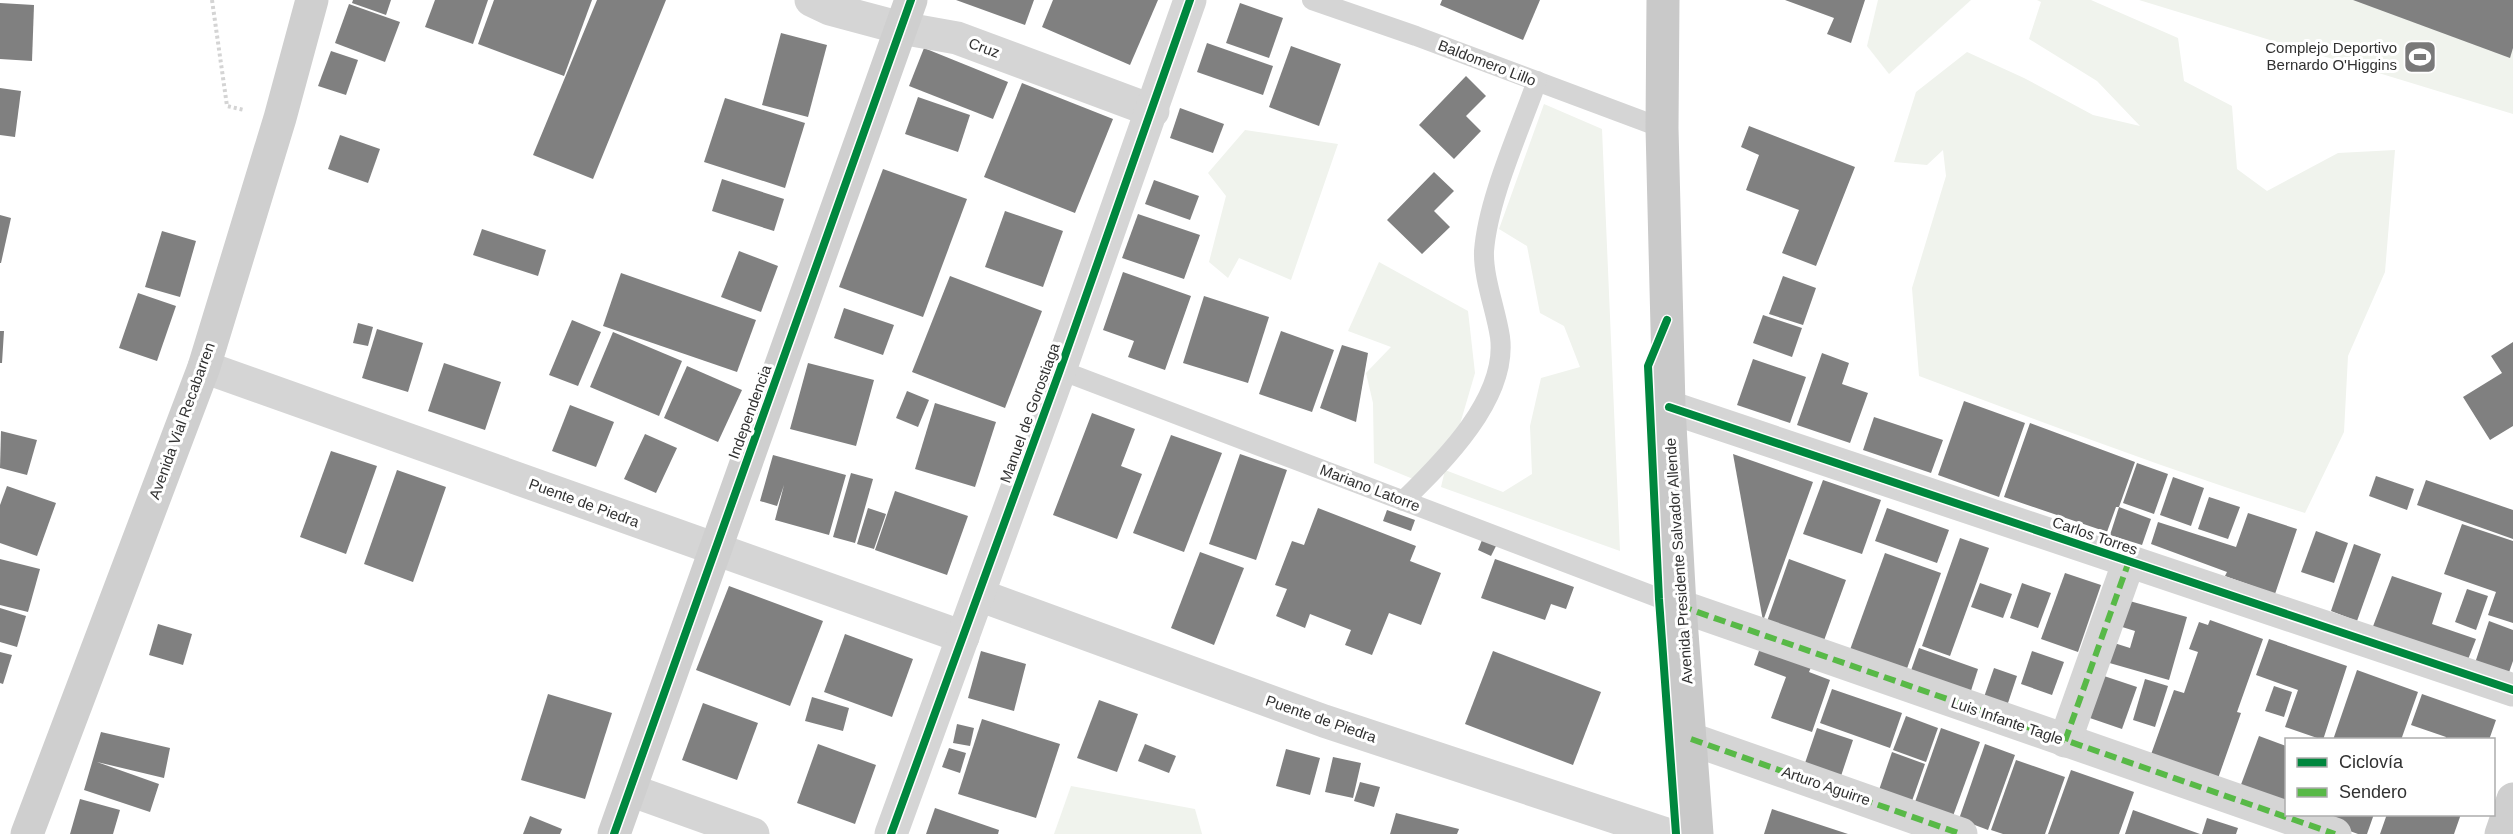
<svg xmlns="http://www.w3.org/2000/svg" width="2513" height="834" font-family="Helvetica,sans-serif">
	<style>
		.green { fill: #f0f3ed }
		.building { fill: #808080 }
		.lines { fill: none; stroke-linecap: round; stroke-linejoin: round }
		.path { stroke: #d4d4d4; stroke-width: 4; stroke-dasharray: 3 3; stroke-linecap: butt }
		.lane { stroke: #d5d5d5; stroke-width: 20 }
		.street { stroke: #d5d5d5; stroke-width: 33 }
		.secondary { stroke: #cfcfcf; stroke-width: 33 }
		.primary { stroke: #c9c9c9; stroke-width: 33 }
		.quiet { stroke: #58b947; stroke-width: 6; stroke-dasharray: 12 6; stroke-linecap: butt }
		.cycleway-casing { stroke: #fff; stroke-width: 11 }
		.cycleway { stroke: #00873e; stroke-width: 8 }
		.labels { text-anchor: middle; stroke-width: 6; stroke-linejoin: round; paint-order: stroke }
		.street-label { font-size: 15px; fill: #313131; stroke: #fff }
		.poi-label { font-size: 15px; fill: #313131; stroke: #fff; text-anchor: end }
	</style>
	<rect width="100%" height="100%" fill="#fff"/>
	<!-- green -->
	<g class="green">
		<polygon points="1878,0 1971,0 1889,74 1867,46"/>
		<path d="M2037 0H2091L2178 38 2184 81 2232 106 2237 169 2267 191 2338 153 2395 150 2385 272 2348 356 2344 432 2305 513C2175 472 2047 424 1919 376L1912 288 1946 176 1943 150 1927 165 1894 162 1916 92 1967 52 2024 78 2093 115 2140 126 2097 81 2029 39 2041 2Z"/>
		<polygon points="2139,0 2513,0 2513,114"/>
		<polygon points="1544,104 1602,129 1620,551 1441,487 1445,470 1503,492 1532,474 1530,426 1541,378 1580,367 1564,326 1540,313 1527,246 1499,229"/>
		<polygon points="1245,130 1338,144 1291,280 1239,258 1228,278 1209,262 1226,196 1208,173"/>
		<polygon points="1379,262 1468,311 1475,373 1458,431 1418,481 1374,463 1373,403 1366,373 1391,347 1348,331"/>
		<polygon points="1071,786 1195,809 1202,834 1054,834"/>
	</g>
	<!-- building -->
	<g class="building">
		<polygon points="353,0 391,0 386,15 352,3"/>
		<polygon points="435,0 488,0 473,44 425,27"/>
		<polygon points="494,0 592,0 564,76 478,44"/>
		<polygon points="597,0 666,0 593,179 533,155"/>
		<polygon points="956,0 1034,0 1025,25"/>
		<polygon points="1053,0 1158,0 1130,65 1042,27"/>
		<polygon points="1442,0 1540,0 1523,40 1440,5"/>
		<polygon points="1785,0 1865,0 1851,43 1827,34 1834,18"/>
		<polygon points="2353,0 2513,0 2513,48 2510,58"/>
		<polygon points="0,3 34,5 32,61 0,59"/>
		<polygon points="1240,3 1283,18 1269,58 1226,43"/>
		<polygon points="349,4 400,22 385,62 335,43"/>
		<polygon points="781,33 827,45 808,117 762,105"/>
		<polygon points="1207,43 1273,66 1263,95 1197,72"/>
		<polygon points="1291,46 1341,64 1319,126 1269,107"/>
		<polygon points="924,48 1008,82 993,119 909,86"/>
		<polygon points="331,51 358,60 346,95 318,86"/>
		<polygon points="1466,76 1486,96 1466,116 1481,131 1454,159 1419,125"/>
		<polygon points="1022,83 1113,119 1075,213 984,177"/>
		<polygon points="0,88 21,91 15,137 0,135"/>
		<polygon points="918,97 970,115 958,152 905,134"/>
		<polygon points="725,98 805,123 785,188 704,162"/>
		<polygon points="1180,108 1224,124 1213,153 1170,138"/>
		<polygon points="1749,126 1855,167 1816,266 1782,253 1799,210 1746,190 1759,155 1741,147"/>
		<polygon points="340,135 380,149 368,183 328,169"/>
		<polygon points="883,169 967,199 923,317 839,287"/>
		<polygon points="1434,172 1454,191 1434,211 1450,227 1422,254 1387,220"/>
		<polygon points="722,179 784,199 774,231 712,211"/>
		<polygon points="1154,180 1199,196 1190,220 1145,204"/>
		<polygon points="1005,211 1063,231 1043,287 985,267"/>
		<polygon points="1138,214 1200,235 1184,279 1122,258"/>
		<polygon points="0,215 11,218 1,263 0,263"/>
		<polygon points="482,229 546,250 538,276 473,255"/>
		<polygon points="162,231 196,241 180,297 145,287"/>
		<polygon points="739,251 778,266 761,312 721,297"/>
		<polygon points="1123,272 1191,296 1165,370 1128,357 1134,341 1103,330"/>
		<polygon points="621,273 756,320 737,372 603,326"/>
		<polygon points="950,276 1042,311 1005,408 912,372"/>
		<polygon points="1783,276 1816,288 1803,325 1769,314"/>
		<polygon points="138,293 176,306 157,361 119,348"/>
		<polygon points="1204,296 1269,317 1248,383 1183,363"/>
		<polygon points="844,308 894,325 883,355 834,338"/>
		<polygon points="1763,315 1802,328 1792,357 1753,343"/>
		<polygon points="572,320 601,332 578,386 549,375"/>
		<polygon points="358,323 373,327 368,346 353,343"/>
		<polygon points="377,329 423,343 408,392 362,378"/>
		<polygon points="0,331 4,331 2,363 0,363"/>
		<polygon points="1281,331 1334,350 1312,412 1259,394"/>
		<polygon points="613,332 682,361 659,416 590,387"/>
		<polygon points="2513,342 2513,426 2490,440 2463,397 2502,373 2491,356"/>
		<polygon points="1342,345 1368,353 1356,422 1320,408"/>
		<polygon points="1822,353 1849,363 1842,384 1868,393 1850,443 1797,425"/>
		<polygon points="1753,359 1806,377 1790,423 1737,405"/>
		<polygon points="444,363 501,382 485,430 428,411"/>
		<polygon points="808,363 874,380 856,446 790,429"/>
		<polygon points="687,366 742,390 718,442 664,418"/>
		<polygon points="907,391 929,400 918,427 896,418"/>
		<polygon points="1964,401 2025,423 1999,497 1938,475"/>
		<polygon points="935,403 996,422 975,487 915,469"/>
		<polygon points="570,405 614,422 596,467 552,451"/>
		<polygon points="1092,413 1135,429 1121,466 1142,474 1117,539 1053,515"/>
		<polygon points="1874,417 1943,440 1931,473 1863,450"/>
		<polygon points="2030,423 2135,462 2119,507 2116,507 2107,532 2004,497"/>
		<polygon points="1,431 37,440 27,475 0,468"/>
		<polygon points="645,434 677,448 656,493 624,479"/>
		<polygon points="1171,435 1222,453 1184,552 1133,533"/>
		<polygon points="331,451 377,466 346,554 300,537"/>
		<polygon points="1240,454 1287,470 1256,560 1209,544"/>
		<polygon points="1733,454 1813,482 1763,621"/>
		<polygon points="773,455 846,475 829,535 775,520 784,485 777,506 760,501"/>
		<polygon points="2137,463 2168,474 2154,514 2123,503"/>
		<polygon points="397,470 446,487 413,582 364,564"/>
		<polygon points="851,473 873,479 855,543 833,537"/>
		<polygon points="2376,476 2414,489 2407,510 2369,496"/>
		<polygon points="2173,477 2204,488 2191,526 2160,515"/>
		<polygon points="1823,480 1881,500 1862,554 1803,534"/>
		<polygon points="2426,480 2513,510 2513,539 2417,505"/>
		<polygon points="7,486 56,503 37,556 0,543 0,505"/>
		<polygon points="895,491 968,516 947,575 875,550"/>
		<polygon points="2209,497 2240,507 2228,539 2198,529"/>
		<polygon points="2119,507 2151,519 2142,545 2110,535"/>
		<polygon points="868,508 886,514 874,549 857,544"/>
		<polygon points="1318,508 1416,546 1410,561 1441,573 1421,625 1389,613 1372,655 1345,645 1351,630 1310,614 1305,628 1276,616 1287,589 1275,585 1292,541 1304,545"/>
		<polygon points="1887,508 1949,530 1937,563 1875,541"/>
		<polygon points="1387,510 1415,520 1411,531 1383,521"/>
		<polygon points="2248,513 2297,529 2275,594 2225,576 2227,572 2151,544 2158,522 2236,547"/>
		<polygon points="2462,524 2513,541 2513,623 2488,615 2496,592 2444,574"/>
		<polygon points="2316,531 2348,543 2334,583 2301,572"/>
		<polygon points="1960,538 1989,548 1950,656 1922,646"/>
		<polygon points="1482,540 1496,546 1491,556 1478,550"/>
		<polygon points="2354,544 2381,554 2357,621 2331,611"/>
		<polygon points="1200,552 1244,568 1214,645 1171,628"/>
		<polygon points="1885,553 1941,573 1904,677 1847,658"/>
		<polygon points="0,559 40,569 28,612 0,605"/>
		<polygon points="1495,559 1574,587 1566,609 1551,604 1545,620 1481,598"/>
		<polygon points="1789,559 1846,580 1822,646 1765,627"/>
		<polygon points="2065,573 2101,585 2078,652 2041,639"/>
		<polygon points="2392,576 2442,593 2432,624 2476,639 2467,662 2372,629"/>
		<polygon points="1980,583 2012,594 2003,618 1971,607"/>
		<polygon points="2022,583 2051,593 2038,628 2010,618"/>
		<polygon points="729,586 823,621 790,706 696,670"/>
		<polygon points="2467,589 2488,596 2476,630 2455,622"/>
		<polygon points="2126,600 2187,617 2169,680 2106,662 2111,642 2130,648 2135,631 2119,626"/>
		<polygon points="0,608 26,616 17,647 0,642"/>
		<polygon points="2210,620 2263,639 2237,712 2241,713 2216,784 2149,760 2174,690 2184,693 2198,652 2189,649 2199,622 2208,625"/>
		<polygon points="2489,621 2513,630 2513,661 2506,681 2473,669"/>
		<polygon points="158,624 192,634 183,665 149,655"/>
		<polygon points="845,634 913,659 892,717 824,692"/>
		<polygon points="2269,639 2347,666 2323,740 2285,727 2298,690 2256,675"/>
		<polygon points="1760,648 1812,665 1809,672 1830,680 1812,732 1771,718 1786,677 1754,665"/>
		<polygon points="1919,648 1978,669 1968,700 1908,679"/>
		<polygon points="981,651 1026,664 1014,711 968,698"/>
		<polygon points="1493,651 1601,692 1573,765 1465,724"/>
		<polygon points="2032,651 2064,662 2052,695 2021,684"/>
		<polygon points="0,652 12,655 3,684 0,683"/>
		<polygon points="1994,668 2017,676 2005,712 1982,703"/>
		<polygon points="2357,670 2418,692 2401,740 2333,740"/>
		<polygon points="2098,674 2137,687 2122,729 2084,716"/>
		<polygon points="2145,679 2168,686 2155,727 2133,720"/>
		<polygon points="2274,686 2292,692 2284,717 2265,711"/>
		<polygon points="1832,689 1902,713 1890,748 1820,723"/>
		<polygon points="548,694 612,713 585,799 521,780"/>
		<polygon points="2422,694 2496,720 2489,740 2445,740 2446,737 2411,725"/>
		<polygon points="812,697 849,708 843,731 805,721"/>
		<polygon points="1099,700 1138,714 1117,772 1077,758"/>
		<polygon points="703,703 758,723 737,780 682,760"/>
		<polygon points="1906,716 1938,728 1926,762 1893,750"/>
		<polygon points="982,719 1060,744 1036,818 958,794"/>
		<polygon points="957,724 974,728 970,746 953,743"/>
		<polygon points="1817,728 1853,740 1840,779 1804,766"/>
		<polygon points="1941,728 1980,742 1953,816 1915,802"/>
		<polygon points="101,732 170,748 164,778 97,762 159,784 150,812 84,790"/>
		<polygon points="2259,736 2286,746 2286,807 2239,790"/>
		<polygon points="818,744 876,765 855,824 797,803"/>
		<polygon points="1145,744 1176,756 1169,773 1138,761"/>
		<polygon points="1985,744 2015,755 1988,830 1959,819"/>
		<polygon points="949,748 966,753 960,773 942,767"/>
		<polygon points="1286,749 1320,758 1310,795 1276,786"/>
		<polygon points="1892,752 1925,764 1912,801 1879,790"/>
		<polygon points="1333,757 1361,763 1353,798 1325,792"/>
		<polygon points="2016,760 2065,777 2045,834 2003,834 1991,830"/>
		<polygon points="2071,770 2134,792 2119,834 2048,834"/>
		<polygon points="1360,782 1380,787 1374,807 1354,801"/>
		<polygon points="80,799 120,810 113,834 70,834"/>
		<polygon points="935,808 999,830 998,834 926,834"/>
		<polygon points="1772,809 1848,834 1764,834"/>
		<polygon points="2133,810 2200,834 2125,834"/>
		<polygon points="1396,813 1459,829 1457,834 1390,834"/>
		<polygon points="2303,814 2374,814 2367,834 2358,834"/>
		<polygon points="2387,814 2461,814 2454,834 2380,834"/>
		<polygon points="530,816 562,829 560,834 523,834"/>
		<polygon points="2207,818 2238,828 2236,834 2202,834"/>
	</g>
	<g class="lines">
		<!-- path -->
		<polyline class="path" points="212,0 227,106 244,110"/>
		<!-- lane -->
		<g class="lane">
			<polyline points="1312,0 1416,36 1662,128"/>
			<polyline points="1060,370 1680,606"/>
			<path d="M1403 501C1443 462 1508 398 1500 337 1496 310 1483 278 1484 251 1488 199 1519 132 1537 81"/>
		</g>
		<!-- street -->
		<g class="street">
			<polyline points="811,0 830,9 901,28 957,38 1153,111"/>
			<polyline points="204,367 963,637"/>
			<polyline points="1669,407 2513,690"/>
			<polyline points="979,595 1324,721 1666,834"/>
			<polyline points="1680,606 2335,834"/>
			<polyline points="1691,739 1961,834"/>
			<polyline points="2065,741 2129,561"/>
			<polyline points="630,790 753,834"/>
			<polyline points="891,834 1060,370 1190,0"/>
		</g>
		<!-- secondary -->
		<g class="secondary">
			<polyline points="27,834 204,367 280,118 312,0"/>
			<polyline points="614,834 911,0"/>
			<polyline points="2501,834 2513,799"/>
		</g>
		<!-- primary -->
		<polyline class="primary" points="1663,0 1662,128 1669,407 1680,606 1697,834"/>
		<!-- quiet -->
		<g class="quiet">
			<polyline points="1680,606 2335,834"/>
			<polyline points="1691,739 1961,834"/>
			<polyline points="2065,741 2129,561"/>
		</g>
		<defs>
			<g id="cycleway">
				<polyline points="1667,320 1648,366 1659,599 1676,834"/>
				<polyline points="1669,407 2513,690"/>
				<polyline points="614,834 911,0"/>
				<polyline points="891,834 1060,370 1190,0"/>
			</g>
		</defs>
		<!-- cycleway casing -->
		<use href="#cycleway" class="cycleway-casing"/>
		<!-- cycleway -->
		<use href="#cycleway" class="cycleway"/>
	</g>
	<!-- icons -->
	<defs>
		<symbol id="stadium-square" viewBox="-11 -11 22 22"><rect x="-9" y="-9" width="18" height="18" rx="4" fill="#797979" stroke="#fff"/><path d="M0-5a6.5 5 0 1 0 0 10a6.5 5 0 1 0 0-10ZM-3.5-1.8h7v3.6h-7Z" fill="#fff"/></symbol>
	</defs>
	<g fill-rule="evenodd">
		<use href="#stadium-square" x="2401" y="38" width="38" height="38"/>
	</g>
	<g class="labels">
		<!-- street labels -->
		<g class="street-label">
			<text transform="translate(984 48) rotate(20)" y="5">Cruz</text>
			<text transform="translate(1487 63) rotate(21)" y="5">Baldomero Lillo</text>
			<text transform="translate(750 412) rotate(-70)" y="5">Independencia</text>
			<text transform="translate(1030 413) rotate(-70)" y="5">Manuel de Gorostiaga</text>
			<text transform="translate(182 421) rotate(-70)" y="5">Avenida Vial Recabarren</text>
			<text transform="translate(1370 488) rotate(21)" y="5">Mariano Latorre</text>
			<text transform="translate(584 503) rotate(20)" y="5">Puente de Piedra</text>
			<text transform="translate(2095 536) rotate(19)" y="5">Carlos Torres</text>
			<text transform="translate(1679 561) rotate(-94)" y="5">Avenida Presidente Salvador Allende</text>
			<text transform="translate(1321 719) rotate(19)" y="5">Puente de Piedra</text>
			<text transform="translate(2007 721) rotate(19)" y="5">Luis Infante Tagle</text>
			<text transform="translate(1826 786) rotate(19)" y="5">Arturo Aguirre</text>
		</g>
		<!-- poi labels -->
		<g class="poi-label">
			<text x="2397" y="53">Complejo Deportivo<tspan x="2397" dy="17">Bernardo O'Higgins</tspan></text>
		</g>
	</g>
	<!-- legend -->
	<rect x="2285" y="738" width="210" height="78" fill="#ffffff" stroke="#adadad" stroke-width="1.5"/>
	<rect x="2297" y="758" width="30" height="9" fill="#00873e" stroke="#adadad" stroke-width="1.5"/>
	<text x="2339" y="768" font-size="18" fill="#313131">Ciclovía</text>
	<rect x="2297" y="788" width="30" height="9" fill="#58b947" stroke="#adadad" stroke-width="1.5"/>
	<text x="2339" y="798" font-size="18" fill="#313131">Sendero</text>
</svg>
